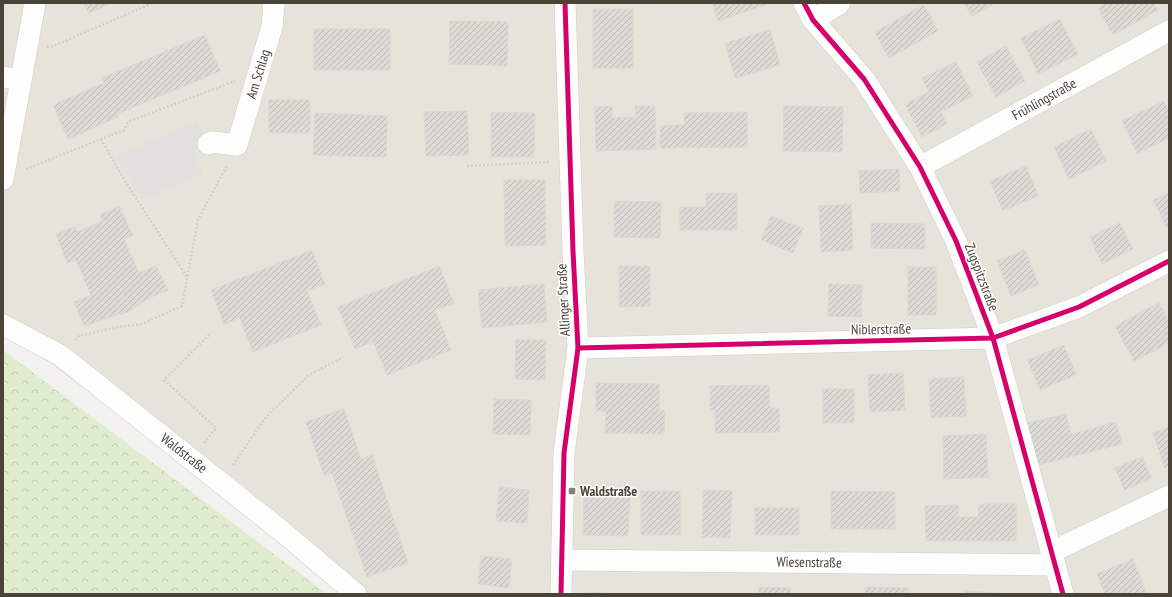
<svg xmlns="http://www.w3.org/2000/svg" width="1172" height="597" font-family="'PT Sans Narrow',sans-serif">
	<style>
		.residential { fill: #e6e3da }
		.forest { fill: url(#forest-crowns) }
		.parking { fill: #e1e0dc }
		.building { fill: url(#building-hatch); stroke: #dad8d3 }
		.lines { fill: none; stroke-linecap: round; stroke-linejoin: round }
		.minor-casing { stroke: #d0cfca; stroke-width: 22 }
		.path { stroke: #d2d1cb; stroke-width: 2.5; stroke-dasharray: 2 2; stroke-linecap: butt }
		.minor { stroke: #fdfdfc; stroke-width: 21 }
		.cycleway-casing { stroke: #fff; stroke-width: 8 }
		.cycleway { stroke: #d6006c; stroke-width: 5 }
		.poi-dot { fill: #848077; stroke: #fff; stroke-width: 1.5 }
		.labels { text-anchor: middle; stroke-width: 3; stroke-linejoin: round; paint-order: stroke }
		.street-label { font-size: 14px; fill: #494338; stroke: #fff }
		.poi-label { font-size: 14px; font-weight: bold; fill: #494338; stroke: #fff; text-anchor: start }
	</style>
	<defs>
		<pattern id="forest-crowns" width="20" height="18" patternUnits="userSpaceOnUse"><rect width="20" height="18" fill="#dfecce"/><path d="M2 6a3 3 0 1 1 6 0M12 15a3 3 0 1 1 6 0" fill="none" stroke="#c1ccb2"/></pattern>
		<pattern id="building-hatch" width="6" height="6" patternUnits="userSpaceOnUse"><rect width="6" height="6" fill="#dcdad5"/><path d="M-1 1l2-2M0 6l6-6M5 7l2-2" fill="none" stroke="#bebcb8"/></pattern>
	</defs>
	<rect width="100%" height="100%" fill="#f2f1ed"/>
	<!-- residential -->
	<polygon class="residential" points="3,3 1169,3 1169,594 361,594 3,328"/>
	<!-- forest -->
	<polygon class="forest" points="3,350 327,594 3,594"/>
	<!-- parking -->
	<polygon class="parking" points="197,120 208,144 192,151 203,174 141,200 116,156"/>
	<!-- building -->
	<g class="building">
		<polygon points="84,3 112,3 88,13"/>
		<polygon points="712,3 767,3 768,4 718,21"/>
		<polygon points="964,3 995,3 972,16"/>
		<polygon points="1106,3 1154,3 1158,10 1113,35 1098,8"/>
		<polygon points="924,5 938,31 889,58 875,32"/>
		<rect x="593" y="9" width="40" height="59"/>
		<polygon points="1060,19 1078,54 1038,74 1021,38"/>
		<polygon points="450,21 508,22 507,66 449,64"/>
		<rect x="314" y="29" width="76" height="41"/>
		<polygon points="770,30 780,65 735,78 725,43"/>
		<polygon points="205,35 220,71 117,114 118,117 68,139 53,105 104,83 102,78"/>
		<polygon points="1006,46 1025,81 996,97 977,62"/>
		<polygon points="956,62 973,96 941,112 947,124 922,137 905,104 929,92 922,78"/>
		<rect x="269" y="100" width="41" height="33"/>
		<polygon points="1164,101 1169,111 1169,138 1137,153 1122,121"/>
		<polygon points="612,106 612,118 636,117 635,106 655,106 656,149 596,151 595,107"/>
		<polygon points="784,106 843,107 842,152 783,151"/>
		<polygon points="467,111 469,155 426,156 424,112"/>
		<polygon points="491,112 535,113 534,157 491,157"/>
		<polygon points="747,112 747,147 660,148 660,126 685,125 684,113"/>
		<polygon points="315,113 387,116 386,157 313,155"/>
		<polygon points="1091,129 1106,161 1069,179 1054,147"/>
		<polygon points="1026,166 1038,196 1003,211 990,181"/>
		<polygon points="899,169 900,191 860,193 859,171"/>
		<polygon points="504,180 545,180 546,245 505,246"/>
		<polygon points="706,193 737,193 737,230 680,230 680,207 706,207"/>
		<polygon points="1169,193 1169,227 1167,228 1153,200"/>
		<polygon points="614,201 661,202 660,238 614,237"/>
		<polygon points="851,204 853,250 821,252 819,206"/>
		<polygon points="119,206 133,235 124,239 139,273 156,266 168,290 151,297 151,298 132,308 126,296 116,301 121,313 84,326 74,302 91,295 76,260 67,263 56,234 75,227 77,232 103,221 100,215"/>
		<polygon points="771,216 803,228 793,253 761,240"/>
		<polygon points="871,223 925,224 925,249 871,248"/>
		<polygon points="1120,223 1133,249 1102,264 1090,237"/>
		<polygon points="312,250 325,284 307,291 321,325 253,352 240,318 224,324 211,290"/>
		<polygon points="1025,250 1039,285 1011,296 997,261"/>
		<polygon points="439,266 454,303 435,310 451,350 387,375 373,342 355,349 338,307"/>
		<polygon points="619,266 650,266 650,306 619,307"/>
		<rect x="908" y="267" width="28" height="48"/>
		<polygon points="544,284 547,322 482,328 478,290"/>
		<polygon points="829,284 862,285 861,317 828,316"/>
		<polygon points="126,296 133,310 121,315 116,301"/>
		<polygon points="1159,303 1169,322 1169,343 1134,361 1115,326"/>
		<polygon points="516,340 546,340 545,380 515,379"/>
		<polygon points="1064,345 1076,375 1040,390 1028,360"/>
		<polygon points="903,373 905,410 870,412 868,375"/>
		<polygon points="964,377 966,416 931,418 929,379"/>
		<polygon points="596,383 659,384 659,410 665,410 664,434 605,433 606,411 596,411"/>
		<polygon points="769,385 770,408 779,408 780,432 715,433 715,410 710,410 710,386"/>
		<rect x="823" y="389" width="31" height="34"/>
		<polygon points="494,399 531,400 530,435 493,434"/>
		<polygon points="344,409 361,459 372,455 408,563 367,577 332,473 324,476 306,422"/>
		<polygon points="1066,414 1071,434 1116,422 1122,444 1038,465 1027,423"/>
		<polygon points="1169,427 1169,466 1165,468 1153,433"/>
		<polygon points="986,434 988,477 944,479 943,436"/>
		<polygon points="1142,457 1151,478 1125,490 1115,468"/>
		<polygon points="499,487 529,490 527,523 496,521"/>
		<polygon points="703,490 732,491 730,538 702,537"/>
		<rect x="641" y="491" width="39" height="44"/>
		<polygon points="831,491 895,492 895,529 831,529"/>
		<polygon points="584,493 630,495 628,536 583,535"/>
		<polygon points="979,504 1016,504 1016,541 926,541 925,506 958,505 959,517 978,517"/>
		<rect x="755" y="508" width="44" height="27"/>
		<polygon points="481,556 512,559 509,588 478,584"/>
		<polygon points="1133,559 1147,594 1105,594 1097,574"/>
		<polygon points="759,587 791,588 790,594 758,594"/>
		<polygon points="865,587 908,588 908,594 865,594"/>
		<polygon points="965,591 999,593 999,594 965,594"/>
		<polygon points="586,592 619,594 586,594"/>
	</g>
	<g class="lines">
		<defs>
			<g id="minor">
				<polyline points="804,3 813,20 864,79 920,167 956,241 993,338 1063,594"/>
				<polyline points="813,20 840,3"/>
				<polyline points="3,77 21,80"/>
				<polyline points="208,144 212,142 237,145 272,27 274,3"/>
				<polyline points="920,167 1169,31"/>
				<polyline points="3,179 35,3"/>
				<polyline points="3,325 60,355 284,533 356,594"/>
				<polyline points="578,348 993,338 1079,307 1169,261"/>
				<polyline points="1051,552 1169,496"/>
				<polyline points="563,560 1055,565"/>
				<polyline points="561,594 564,453 578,348 573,251 565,3"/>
			</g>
		</defs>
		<!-- minor casing -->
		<use href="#minor" class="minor-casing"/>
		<!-- path -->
		<g class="path">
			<polyline points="47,47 51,47 153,3"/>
			<polyline points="101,139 125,181 187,277"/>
			<polyline points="467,166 550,162"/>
			<polyline points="26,169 124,130 128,122 235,81"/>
			<polyline points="75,340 79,336 117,327 142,324 182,306 198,220 227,165"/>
			<polyline points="204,443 216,428 164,380 211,333"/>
			<polyline points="233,465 266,417 309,375 343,357"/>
		</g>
		<!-- minor -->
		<use href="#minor" class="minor"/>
		<defs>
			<g id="cycleway">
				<polyline points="804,3 813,20 864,79 920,167 956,241 993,338 1063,594"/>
				<polyline points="578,348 993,338 1079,307 1169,261"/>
				<polyline points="561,594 564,453 578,348 573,251 565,3"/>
			</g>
		</defs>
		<!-- cycleway casing -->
		<use href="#cycleway" class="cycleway-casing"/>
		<!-- cycleway -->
		<use href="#cycleway" class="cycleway"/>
	</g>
	<!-- markers -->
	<rect class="poi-dot" x="568" y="487" width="8" height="8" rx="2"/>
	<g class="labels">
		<!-- street labels -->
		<g class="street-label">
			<text transform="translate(258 74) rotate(-73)" y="5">Am Schlag</text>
			<text transform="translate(1044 99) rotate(-29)" y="5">Frühlingstraße</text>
			<text transform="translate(982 277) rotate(69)" y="5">Zugspitzstraße</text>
			<text transform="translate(563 300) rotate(-93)" y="5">Allinger Straße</text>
			<text transform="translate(881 329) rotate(-1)" y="5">Niblerstraße</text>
			<text transform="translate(184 453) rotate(38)" y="5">Waldstraße</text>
			<text transform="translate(809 562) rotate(1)" y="5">Wiesenstraße</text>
		</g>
		<!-- poi labels -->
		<g class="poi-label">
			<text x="580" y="496">Waldstraße</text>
		</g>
	</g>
	<!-- border -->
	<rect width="1172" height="597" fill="none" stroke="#494338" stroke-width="8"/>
</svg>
